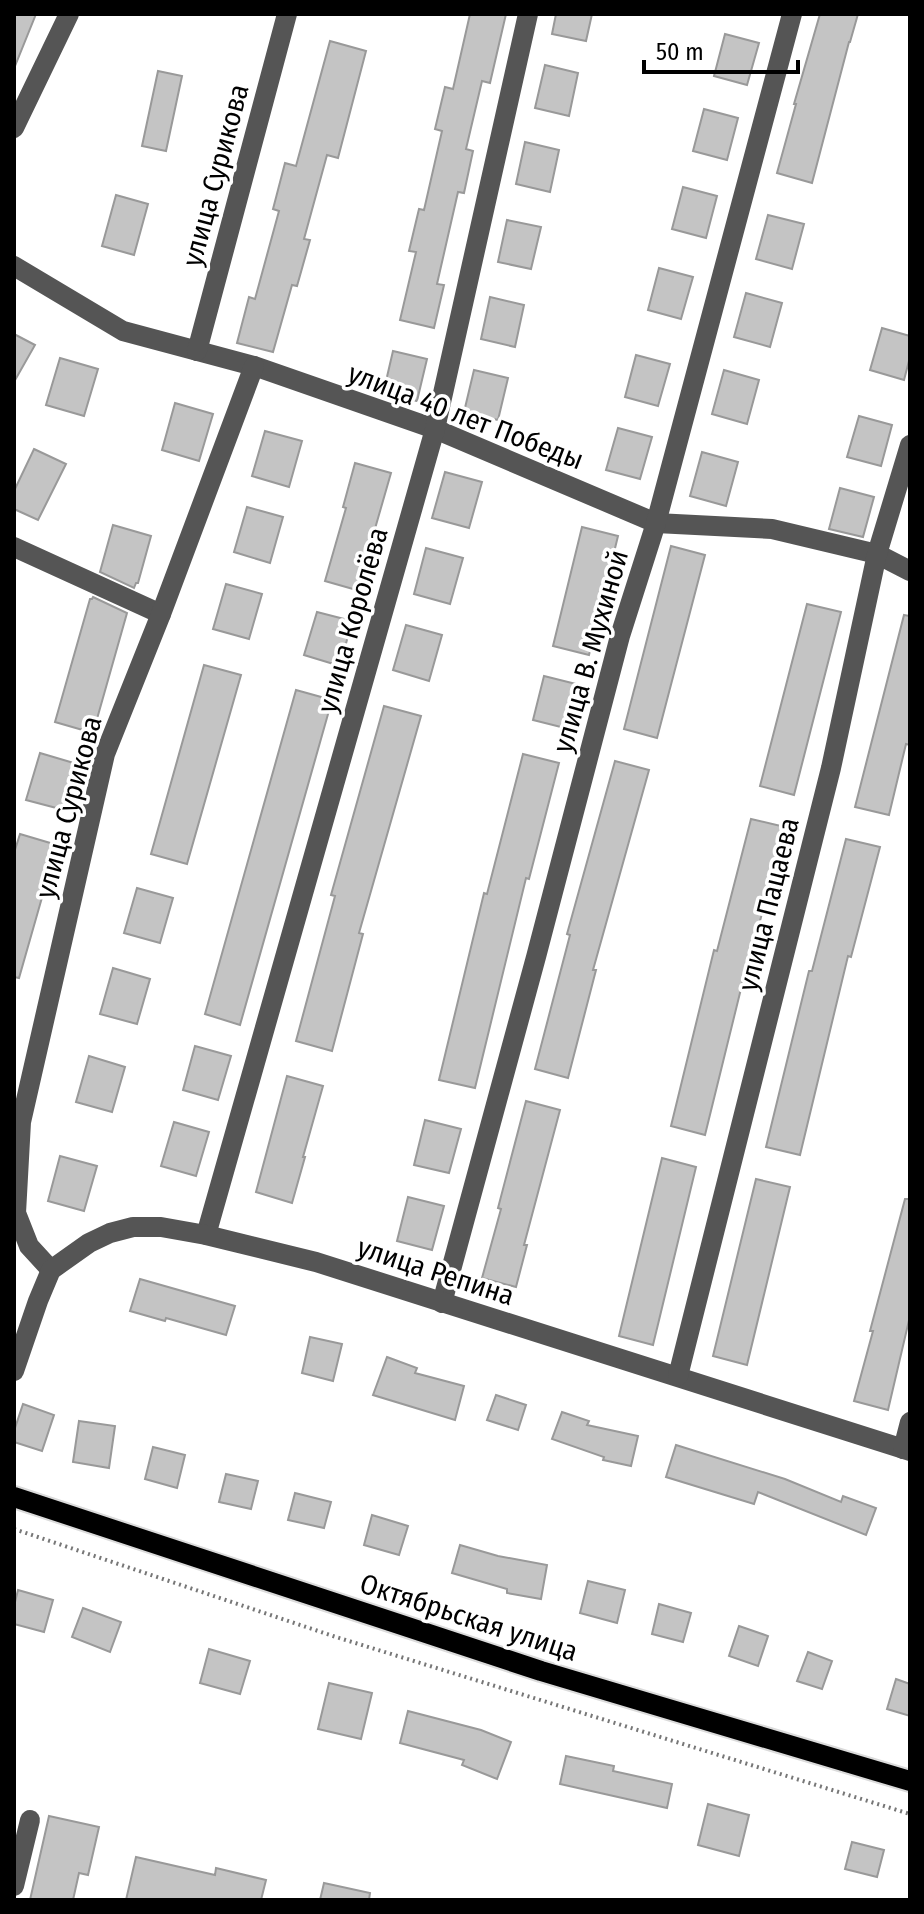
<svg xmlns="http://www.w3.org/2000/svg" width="924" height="1914" font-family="'Fira Sans Condensed',sans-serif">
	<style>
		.building { fill: #c4c4c4; stroke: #999; stroke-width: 2 }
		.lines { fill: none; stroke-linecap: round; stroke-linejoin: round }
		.major-casing { stroke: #dbdbdb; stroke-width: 24 }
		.path { stroke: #777; stroke-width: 4; stroke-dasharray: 2 4; stroke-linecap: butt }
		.minor { stroke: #555; stroke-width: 20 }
		.major { stroke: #000; stroke-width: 20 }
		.labels { text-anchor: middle; stroke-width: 7; stroke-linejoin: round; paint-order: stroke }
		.street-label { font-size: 28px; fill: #000; stroke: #fff }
	</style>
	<rect width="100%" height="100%" fill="#fff"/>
	<!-- building -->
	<g class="building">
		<polygon points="14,14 36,14 15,66 14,66"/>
		<polygon points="470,14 506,14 490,83 482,81 466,149 473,151 464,193 458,192 437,284 444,285 434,328 400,320 416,252 409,251 419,209 424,210 442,131 435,129 445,87 453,89"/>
		<polygon points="556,14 592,14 586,41 552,34"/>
		<polygon points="820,14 858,14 850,42 849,42 812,183 777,173 796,104 794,104"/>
		<polygon points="725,34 759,43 747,85 714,76"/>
		<polygon points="330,41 366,51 338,158 327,155 304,239 310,240 297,286 292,285 273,352 237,343 249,297 255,299 279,211 273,209 285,163 296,166"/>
		<polygon points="545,65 578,73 569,116 535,108"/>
		<polygon points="158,71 182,76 166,151 142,146"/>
		<polygon points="704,109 738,118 727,160 693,151"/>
		<polygon points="525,142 559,150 550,192 516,184"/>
		<polygon points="683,187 717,196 706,238 672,229"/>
		<polygon points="116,195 148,204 134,255 102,246"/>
		<polygon points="768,215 804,224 792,269 756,259"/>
		<polygon points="507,220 541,227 531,269 498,262"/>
		<polygon points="659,268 693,277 681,319 648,310"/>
		<polygon points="746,293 782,303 770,347 734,337"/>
		<polygon points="490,297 524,305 515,347 481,339"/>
		<polygon points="882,328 910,336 910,357 904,380 870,370"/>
		<polygon points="14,334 35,345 14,382"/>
		<polygon points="393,351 427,359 417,401 383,394"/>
		<polygon points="636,355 670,364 658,406 625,397"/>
		<polygon points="60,358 98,369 84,416 46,405"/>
		<polygon points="474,370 508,378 498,420 464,412"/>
		<polygon points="724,370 759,380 747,424 712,414"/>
		<polygon points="175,403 213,414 199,461 162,450"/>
		<polygon points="859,416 892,425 881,466 847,457"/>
		<polygon points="618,428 652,437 640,479 606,470"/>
		<polygon points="265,431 302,441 289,487 252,476"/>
		<polygon points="34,449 66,464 38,520 14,509 14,491"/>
		<polygon points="702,452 738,462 726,506 690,496"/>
		<polygon points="355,463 391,473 370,546 373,547 360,591 325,581 346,508 343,507"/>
		<polygon points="445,472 482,482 469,528 432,518"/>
		<polygon points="840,488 874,497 863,537 829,529"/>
		<polygon points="247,507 283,517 270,563 234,552"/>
		<polygon points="113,525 151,536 138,583 136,583 134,588 100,572"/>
		<polygon points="582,527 618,536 589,655 553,646"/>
		<polygon points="671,546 705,555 657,738 624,729"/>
		<polygon points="426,548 463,558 450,604 414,594"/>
		<polygon points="226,584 262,594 249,639 213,629"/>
		<polygon points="93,597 127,613 93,733 55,722 90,599 92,599"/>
		<polygon points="807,604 841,612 794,795 760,786"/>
		<polygon points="317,612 352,621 340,666 304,655"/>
		<polygon points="904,615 910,616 910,745 906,744 889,815 855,807"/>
		<polygon points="406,625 442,635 429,681 393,670"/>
		<polygon points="204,665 241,675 187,864 151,854"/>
		<polygon points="544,676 580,685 569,729 533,720"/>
		<polygon points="296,690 332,700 240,1025 205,1014"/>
		<polygon points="384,706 421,716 359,933 363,934 332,1051 296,1041 335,896 331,895"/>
		<polygon points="40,753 77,764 64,810 26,800"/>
		<polygon points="523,754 559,763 529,879 526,878 475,1088 439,1080 484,893 487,894"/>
		<polygon points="615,761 649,770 593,970 596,970 568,1078 535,1069 570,935 567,934"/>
		<polygon points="751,819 785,827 756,936 754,936 705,1135 671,1126 714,950 717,951"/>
		<polygon points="20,834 57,845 19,978 14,977 14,853"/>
		<polygon points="846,839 880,847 851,957 848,956 800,1155 766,1147 809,971 812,971"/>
		<polygon points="137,888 173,898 160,943 124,933"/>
		<polygon points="113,968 150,979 137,1024 100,1014"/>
		<polygon points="195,1046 231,1056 218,1100 183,1090"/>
		<polygon points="89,1056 125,1067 112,1112 76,1102"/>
		<polygon points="287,1076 323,1086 303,1157 305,1157 292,1203 256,1192"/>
		<polygon points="526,1101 560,1110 524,1245 527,1245 516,1287 482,1278 501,1209 498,1208"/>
		<polygon points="425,1120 461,1129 449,1173 414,1165"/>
		<polygon points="174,1122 209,1132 196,1176 161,1166"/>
		<polygon points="60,1156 97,1166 84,1211 48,1201"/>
		<polygon points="662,1158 696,1167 653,1345 619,1336"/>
		<polygon points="756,1179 790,1187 747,1365 713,1356"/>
		<polygon points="408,1197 444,1206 432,1250 397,1241"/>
		<polygon points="905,1199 910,1199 910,1316 888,1410 854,1401 873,1331 870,1331"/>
		<polygon points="140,1279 235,1306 226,1335 166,1318 165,1321 130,1311"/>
		<polygon points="310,1337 342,1344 333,1381 302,1373"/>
		<polygon points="387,1357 417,1368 415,1373 464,1386 455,1420 373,1395"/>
		<polygon points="496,1395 526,1405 518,1430 487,1420"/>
		<polygon points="23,1404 54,1415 42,1451 14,1442 14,1431"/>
		<polygon points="562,1412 589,1421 587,1425 638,1436 631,1466 603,1460 604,1457 552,1439"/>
		<polygon points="79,1421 115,1426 109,1468 73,1462"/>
		<polygon points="676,1445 785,1479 841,1502 843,1496 876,1508 866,1535 758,1492 754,1504 666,1477"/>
		<polygon points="153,1447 185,1455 177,1488 145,1479"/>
		<polygon points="226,1474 258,1481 251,1509 219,1502"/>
		<polygon points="295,1493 331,1502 324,1528 288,1520"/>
		<polygon points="372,1515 408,1526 399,1555 364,1545"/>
		<polygon points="460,1545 498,1556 547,1565 541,1599 507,1593 507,1589 452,1573"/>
		<polygon points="588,1581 625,1590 617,1623 580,1613"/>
		<polygon points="18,1590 53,1600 44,1632 14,1624 14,1606"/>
		<polygon points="659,1604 691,1613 683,1642 652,1634"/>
		<polygon points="83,1608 121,1622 110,1652 72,1637"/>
		<polygon points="739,1626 768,1636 758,1666 729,1656"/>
		<polygon points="209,1649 250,1661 240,1694 200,1683"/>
		<polygon points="808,1652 832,1661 822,1689 797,1681"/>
		<polygon points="896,1679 910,1684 910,1716 887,1709"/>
		<polygon points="329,1683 372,1693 361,1739 318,1729"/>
		<polygon points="408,1711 481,1730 511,1742 497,1779 462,1765 464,1760 400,1743"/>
		<polygon points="566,1756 614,1766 613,1771 672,1784 667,1808 560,1784"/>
		<polygon points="708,1804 749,1815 739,1856 698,1845"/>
		<polygon points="49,1816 99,1827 88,1875 79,1873 73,1900 30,1900"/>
		<polygon points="852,1842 884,1850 877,1877 845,1869"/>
		<polygon points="136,1857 215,1875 216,1868 266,1880 261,1900 126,1900"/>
		<polygon points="324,1883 370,1893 369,1900 320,1900"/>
	</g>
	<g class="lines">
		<defs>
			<polyline id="major" points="14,1497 541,1671 910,1781"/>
		</defs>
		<!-- major casing -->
		<use href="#major" class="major-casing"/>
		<!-- path -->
		<polyline class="path" points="14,1529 336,1637 910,1814"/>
		<!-- minor -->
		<g class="minor">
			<polyline points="14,128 69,14"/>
			<polyline points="14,266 123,331 254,366 435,429 656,523 772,529 877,554 910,571"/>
			<polyline points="197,351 287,14"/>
			<polyline points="14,547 161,614"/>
			<polyline points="206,1235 435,429 528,14"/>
			<polyline points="51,1270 29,1246 16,1213 21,1122 105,754 161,614 254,366"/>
			<polyline points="442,1303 536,957 620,636 656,523 792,14"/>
			<polyline points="14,1371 38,1301 51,1270 89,1243 110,1233 133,1227 161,1227 206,1235 316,1262 910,1451"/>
			<polyline points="678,1376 831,768 877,554 910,445"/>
			<polyline points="903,1449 910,1422"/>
			<polyline points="14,1886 30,1820"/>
		</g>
		<!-- major -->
		<use href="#major" class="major"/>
	</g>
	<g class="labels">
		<!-- street labels -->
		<g class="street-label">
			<text transform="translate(215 175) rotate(-75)" y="10">улица Сурикова</text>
			<text transform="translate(466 416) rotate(21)" y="10">улица 40 лет Победы</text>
			<text transform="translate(352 620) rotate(-74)" y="10">улица Королёва</text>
			<text transform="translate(590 651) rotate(-74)" y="10">улица В. Мухиной</text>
			<text transform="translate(68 807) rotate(-75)" y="10">улица Сурикова</text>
			<text transform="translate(768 904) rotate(-76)" y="10">улица Пацаева</text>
			<text transform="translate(436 1271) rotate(18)" y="10">улица Репина</text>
			<text transform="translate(469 1617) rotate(18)" y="10">Октябрьская улица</text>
		</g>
	</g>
	<!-- border -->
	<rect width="924" height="1914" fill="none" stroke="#000000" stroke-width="32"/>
	<!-- scale -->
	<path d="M644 60v12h154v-12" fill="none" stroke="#000000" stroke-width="4"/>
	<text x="656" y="60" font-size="24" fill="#000000" stroke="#ffffff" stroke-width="6" paint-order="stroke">50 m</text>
</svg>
